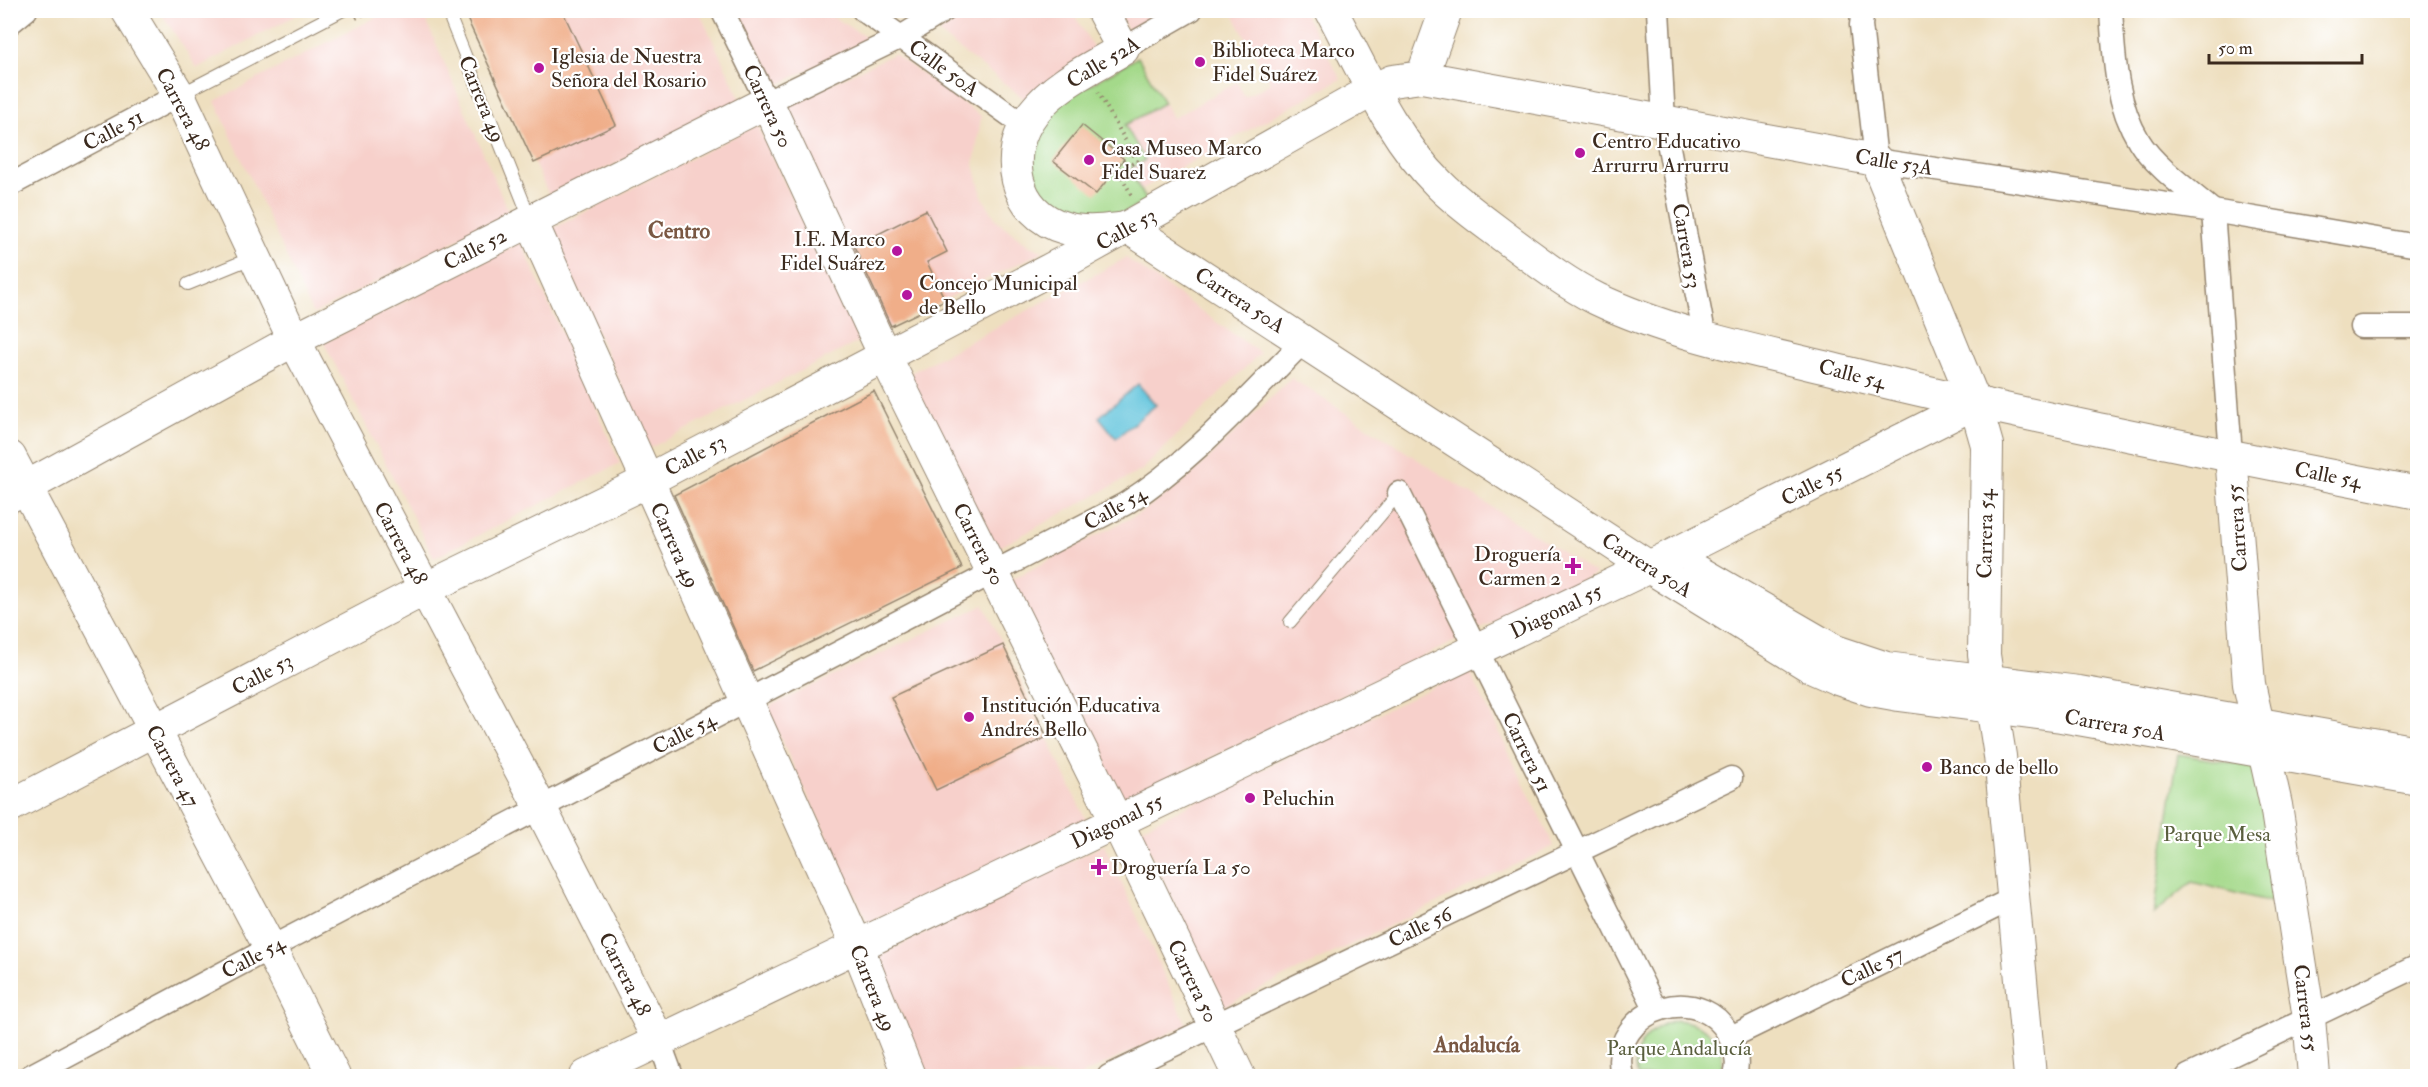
<svg xmlns="http://www.w3.org/2000/svg" width="2428" height="1087" font-family="'IM FELL Double Pica',serif">
	<style>
		.built { fill: #f7d0cb }
		.green { fill: #a4d98a; stroke: #708254; stroke-width: 1.5 }
		.water { fill: #5dc2db; stroke: #4c767c; stroke-width: 1.5 }
		.building { fill: #f0ae89 }
		.lines { fill: none; stroke-linecap: round; stroke-linejoin: round }
		.lane-casing { stroke: #94846e; stroke-width: 14 }
		.street-casing { stroke: #94846e; stroke-width: 25 }
		.secondary-casing { stroke: #94846e; stroke-width: 34 }
		.path { stroke: #94846e; stroke-width: 4; stroke-dasharray: 1.5 4.5; stroke-linecap: butt }
		.lane { stroke: #fff; stroke-width: 12 }
		.street { stroke: #fff; stroke-width: 22 }
		.secondary { stroke: #fff; stroke-width: 32 }
		.poi-dot { fill: #b5179e; stroke: #fff; stroke-width: 2 }
		.labels { text-anchor: middle; stroke-width: 4.5; stroke-linejoin: round; paint-order: stroke }
		.poi-label { font-size: 21px; fill: #3b2a1e; stroke: #fff; text-anchor: start }
		.street-label { font-size: 21px; fill: #3b2a1e; stroke: #fff }
		.park-label { font-size: 21px; fill: #5a5f3e; stroke: #fff }
		.neighbourhood-label { font-size: 22px; font-weight: bold; fill: #7a5843; stroke: #fff }
	</style>
	<rect width="100%" height="100%" fill="#fff"/>
	<filter id="ink" filterUnits="userSpaceOnUse"><feTurbulence type="fractalNoise" baseFrequency=".0167" numOctaves="2"/><feDisplacementMap in="SourceGraphic" scale="12" xChannelSelector="R" yChannelSelector="G"/><feConvolveMatrix kernelMatrix="1 2 1 2 8 2 1 2 1" color-interpolation-filters="sRGB"/></filter>
	<filter id="wash" filterUnits="userSpaceOnUse"><feTurbulence type="fractalNoise" baseFrequency=".008" numOctaves="4" result="noise"/><feDisplacementMap in="SourceGraphic" scale="24" xChannelSelector="R" yChannelSelector="G"/><feGaussianBlur stdDeviation="1.35" result="paint"/><feColorMatrix in="noise" values="0 0 0 0 0 0 0 0 0 0 0 0 0 0 0 0 0 1.4 0 .05"/><feComposite in="paint" operator="in"/></filter>
	<g filter="url(#wash)">
		<rect width="100%" height="100%" fill="#eedfbf"/>
		<!-- built -->
		<g class="built">
			<polygon points="160,11 304,11 197,68"/>
			<polygon points="388,11 422,11 509,213 313,314 215,101"/>
			<polygon points="562,11 699,11 743,105 549,195 534,163 616,125"/>
			<polygon points="731,11 823,11 869,39 770,89"/>
			<polygon points="972,11 1072,11 1095,50 1026,100 938,33"/>
			<polygon points="1117,11 1164,11 1128,30"/>
			<polygon points="1231,11 1303,11 1341,79 1140,190 1129,169 1144,160 1125,125 1164,103 1173,118 1237,82 1245,97 1271,83"/>
			<polygon points="894,54 981,116 974,165 982,196 997,221 1030,246 1044,251 887,328 780,108"/>
			<polygon points="757,125 860,341 650,448 550,230"/>
			<polygon points="521,242 620,463 434,558 324,343"/>
			<polygon points="1126,258 1260,353 1142,470 996,549 907,375"/>
			<polygon points="1291,378 1596,574 1116,803 1009,581 1140,513 1184,482"/>
			<polygon points="984,605 1003,645 892,698 936,790 1047,737 1086,820 868,923 766,708"/>
			<polygon points="1469,670 1554,846 1224,1006 1139,829"/>
			<polygon points="1104,845 1187,1025 1080,1076 927,1076 876,957"/>
		</g>
		<!-- green -->
		<g class="green">
			<polygon points="1138,57 1164,103 1125,125 1145,160 1129,170 1147,201 1122,214 1091,222 1061,213 1045,200 1032,176 1027,157 1037,132 1062,101"/>
			<polygon points="2178,754 2256,767 2279,904 2192,882 2154,914"/>
			<path d="M1676 1020C1707 1023 1729 1043 1720 1076H1638C1629 1047 1650 1027 1676 1020Z"/>
		</g>
		<!-- water -->
		<polygon class="water" points="1138,384 1156,405 1116,438 1099,417"/>
		<g id="blocks">
			<!-- building -->
			<g class="building">
				<polygon points="463,10 562,10 616,125 534,163"/>
				<polygon points="1082,125 1124,159 1096,194 1053,161"/>
				<polygon points="926,210 947,252 927,262 945,300 891,326 854,246"/>
				<polygon points="874,391 962,568 753,671 674,495"/>
				<polygon points="1003,645 1047,737 936,790 891,697"/>
			</g>
		</g>
	</g>
	<g filter="url(#ink)">
		<use href="#blocks" fill-opacity="0" stroke="#94846e" stroke-width="1.5"/>
		<g class="lines">
			<defs>
				<g id="lane">
					<polyline points="447,10 531,221"/>
					<polyline points="179,95 343,10"/>
					<polyline points="188,284 254,257"/>
					<polyline points="1290,622 1399,493"/>
				</g>
				<g id="street">
					<polyline points="722,10 767,102 901,37 945,10"/>
					<polyline points="863,10 1025,126"/>
					<polyline points="1658,10 1664,121 1705,338"/>
					<polyline points="1863,10 1861,25 1876,160 2213,211 2418,246"/>
					<path d="M2111 10C2114 55 2115 102 2139 141 2153 165 2192 193 2213 211L2231 455"/>
					<polyline points="10,23 26,10"/>
					<polyline points="1123,49 1191,10"/>
					<polyline points="10,185 179,95"/>
					<polyline points="2361,327 2418,327"/>
					<polyline points="1399,493 1656,1010"/>
					<polyline points="1731,1037 2014,898"/>
					<polyline points="659,1041 672,1076"/>
					<path d="M30 1076 270 948 1125 504C1193 461 1247 398 1304 341"/>
					<polyline points="1109,1076 1731,778"/>
					<path d="M1622 1076C1605 1006 1711 976 1733 1045 1737 1055 1738 1066 1735 1076"/>
					<polyline points="2188,1076 2418,966"/>
				</g>
				<g id="secondary">
					<polyline points="127,10 179,95 294,340 540,807 659,1041"/>
					<path d="M1102 10 1123 49C1093 67 1055 84 1033 113 1002 153 1013 214 1065 228 1086 234 1107 230 1129 228L1649 567 1813 668 1838 679 1871 690 1899 695 2061 716 2418 779"/>
					<path d="M1331 10C1363 70 1391 137 1440 185 1459 204 1482 220 1503 236 1533 258 1563 282 1597 299 1675 336 1764 352 1848 373 2037 419 2227 455 2418 493"/>
					<polyline points="1422,77 1446,10"/>
					<polyline points="531,221 857,946 909,1076"/>
					<polyline points="2231,455 2249,684 2276,805 2309,1018 2314,1076"/>
					<polyline points="10,457 270,948 334,1076"/>
					<polyline points="10,496 294,340 767,102 885,356 1117,822 1239,1076"/>
					<polyline points="1697,571 1835,651 1886,668 2079,692 2418,752"/>
					<polyline points="10,806 425,589 631,489 1072,258 1373,90 1392,81 1422,77 1876,160 1975,403 1987,445 1984,655 2000,756 2030,1076"/>
					<polyline points="586,1076 1649,567 1975,403"/>
				</g>
			</defs>
			<!-- lane casing -->
			<use href="#lane" class="lane-casing"/>
			<!-- street casing -->
			<use href="#street" class="street-casing"/>
			<!-- secondary casing -->
			<use href="#secondary" class="secondary-casing"/>
			<!-- path -->
			<g class="path">
				<polyline points="356,18 372,10"/>
				<polyline points="1098,92 1137,161 1118,171 1133,197"/>
			</g>
			<!-- lane -->
			<use href="#lane" class="lane"/>
			<!-- street -->
			<use href="#street" class="street"/>
			<!-- secondary -->
			<use href="#secondary" class="secondary"/>
		</g>
	</g>
	<!-- markers -->
	<g class="poi-dot">
		<circle cx="1200" cy="62" r="6"/>
		<circle cx="539" cy="68" r="6"/>
		<circle cx="1580" cy="153" r="6"/>
		<circle cx="1089" cy="160" r="6"/>
		<circle cx="897" cy="251" r="6"/>
		<circle cx="907" cy="295" r="6"/>
		<path d="M1570 557h6v6h6v6h-6v6h-6v-6h-6v-6h6z"/>
		<circle cx="969" cy="717" r="6"/>
		<circle cx="1927" cy="767" r="6"/>
		<circle cx="1250" cy="798" r="6"/>
		<path d="M1096 858h6v6h6v6h-6v6h-6v-6h-6v-6h6z"/>
	</g>
	<g class="labels">
		<!-- poi labels -->
		<g class="poi-label">
			<text x="1212" y="57">Biblioteca Marco<tspan x="1212" dy="24">Fidel Suárez</tspan></text>
			<text x="551" y="63">Iglesia de Nuestra<tspan x="551" dy="24">Señora del Rosario</tspan></text>
			<text x="1592" y="148">Centro Educativo<tspan x="1592" dy="24">Arrurru Arrurru</tspan></text>
			<text x="1101" y="155">Casa Museo Marco<tspan x="1101" dy="24">Fidel Suarez</tspan></text>
			<text x="885" y="246" text-anchor="end">I.E. Marco<tspan x="885" dy="24">Fidel Suárez</tspan></text>
			<text x="919" y="290">Concejo Municipal<tspan x="919" dy="24">de Bello</tspan></text>
			<text x="1561" y="561" text-anchor="end">Droguería<tspan x="1561" dy="24">Carmen 2</tspan></text>
			<text x="981" y="712">Institución Educativa<tspan x="981" dy="24">Andrés Bello</tspan></text>
			<text x="1939" y="774">Banco de bello</text>
			<text x="1262" y="805">Peluchin</text>
			<text x="1111" y="874">Droguería La 50</text>
		</g>
		<!-- street labels -->
		<g class="street-label">
			<text transform="translate(1103 62) rotate(-31)" y="7">Calle 52A</text>
			<text transform="translate(944 68) rotate(36)" y="7">Calle 50A</text>
			<text transform="translate(482 99) rotate(68)" y="7">Carrera 49</text>
			<text transform="translate(768 106) rotate(65)" y="7">Carrera 50</text>
			<text transform="translate(183 109) rotate(62)" y="7">Carrera 48</text>
			<text transform="translate(113 130) rotate(-28)" y="7">Calle 51</text>
			<text transform="translate(1894 162) rotate(9)" y="7">Calle 53A</text>
			<text transform="translate(1126 229) rotate(-29)" y="7">Calle 53</text>
			<text transform="translate(1687 246) rotate(80)" y="7">Carrera 53</text>
			<text transform="translate(475 249) rotate(-27)" y="7">Calle 52</text>
			<text transform="translate(1240 300) rotate(33)" y="7">Carrera 50A</text>
			<text transform="translate(1852 374) rotate(14)" y="7">Calle 54</text>
			<text transform="translate(695 455) rotate(-28)" y="7">Calle 53</text>
			<text transform="translate(2328 475) rotate(11)" y="7">Calle 54</text>
			<text transform="translate(1812 485) rotate(-27)" y="7">Calle 55</text>
			<text transform="translate(1115 508) rotate(-29)" y="7">Calle 54</text>
			<text transform="translate(2237 528) rotate(-94)" y="7">Carrera 55</text>
			<text transform="translate(1985 534) rotate(-89)" y="7">Carrera 54</text>
			<text transform="translate(401 543) rotate(62)" y="7">Carrera 48</text>
			<text transform="translate(979 544) rotate(63)" y="7">Carrera 50</text>
			<text transform="translate(675 545) rotate(66)" y="7">Carrera 49</text>
			<text transform="translate(1647 565) rotate(32)" y="7">Carrera 50A</text>
			<text transform="translate(1556 611) rotate(-26)" y="7">Diagonal 55</text>
			<text transform="translate(262 674) rotate(-28)" y="7">Calle 53</text>
			<text transform="translate(2115 725) rotate(10)" y="7">Carrera 50A</text>
			<text transform="translate(684 733) rotate(-27)" y="7">Calle 54</text>
			<text transform="translate(1527 752) rotate(64)" y="7">Carrera 51</text>
			<text transform="translate(173 766) rotate(62)" y="7">Carrera 47</text>
			<text transform="translate(1117 821) rotate(-26)" y="7">Diagonal 55</text>
			<text transform="translate(1420 927) rotate(-26)" y="7">Calle 56</text>
			<text transform="translate(253 957) rotate(-28)" y="7">Calle 54</text>
			<text transform="translate(1872 967) rotate(-26)" y="7">Calle 57</text>
			<text transform="translate(625 974) rotate(63)" y="7">Carrera 48</text>
			<text transform="translate(1193 981) rotate(64)" y="7">Carrera 50</text>
			<text transform="translate(873 988) rotate(68)" y="7">Carrera 49</text>
			<text transform="translate(2306 1008) rotate(83)" y="7">Carrera 55</text>
		</g>
		<!-- park labels -->
		<g class="park-label">
			<text x="2217" y="841">Parque Mesa</text>
			<text x="1679" y="1055">Parque Andalucía</text>
		</g>
		<!-- neighbourhood labels -->
		<g class="neighbourhood-label">
			<text x="679" y="238">Centro</text>
			<text x="1477" y="1052">Andalucía</text>
		</g>
	</g>
	<!-- margin -->
	<rect width="2428" height="1087" fill="none" stroke="#fff" stroke-width="36"/>
	<!-- scale -->
	<path d="M2209 54v9h153v-9" fill="none" stroke="#3b2a1e" stroke-width="3"/>
	<text x="2218" y="54" font-size="18" fill="#3b2a1e" stroke="#ffffff" stroke-width="4.5" paint-order="stroke">50 m</text>
</svg>
